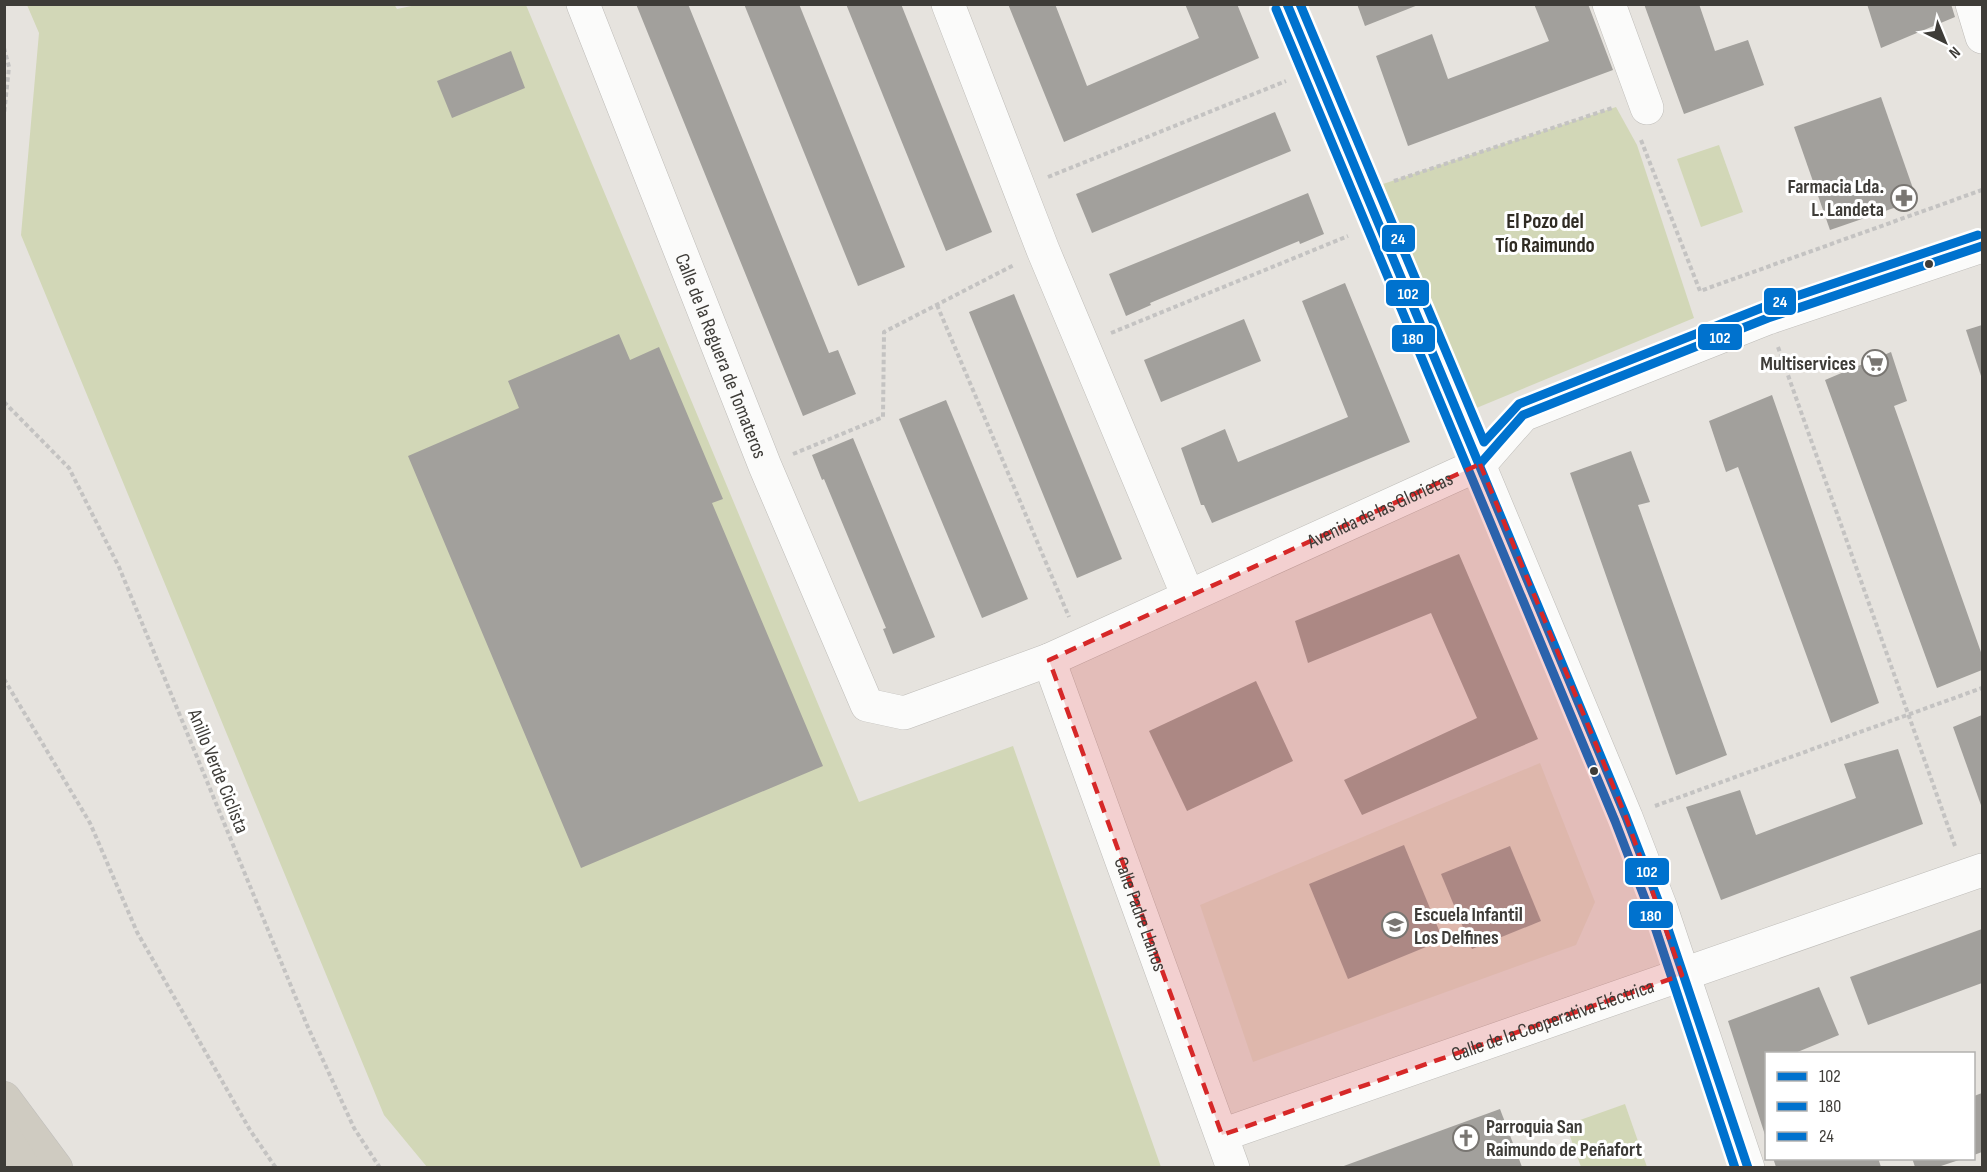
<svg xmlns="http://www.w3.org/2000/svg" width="1987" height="1172" font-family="'Sofia Sans Condensed',sans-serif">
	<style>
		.built { fill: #e0dbce }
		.green { fill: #d2d7b7 }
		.building { fill: #a2a09c }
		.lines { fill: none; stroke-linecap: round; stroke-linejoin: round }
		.minor-casing { stroke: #bebcb8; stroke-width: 34 }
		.highway-casing { stroke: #c1bfbc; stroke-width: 34 }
		.path { stroke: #c4c3c2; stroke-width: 4; stroke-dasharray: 4.5 3; stroke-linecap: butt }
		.minor { stroke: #fbfbfa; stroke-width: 33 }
		.highway { stroke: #cfcbc1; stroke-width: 33 }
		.bus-1-casing { stroke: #fff; stroke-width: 14 }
		.bus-2-casing { stroke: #fff; stroke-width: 14 }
		.bus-3-casing { stroke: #fff; stroke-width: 14 }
		.bus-1 { stroke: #0072ce; stroke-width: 9 }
		.bus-2 { stroke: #0072ce; stroke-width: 9 }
		.bus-3 { stroke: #0072ce; stroke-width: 9 }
		.marked { fill: #d62828; fill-opacity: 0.2; stroke: #d62828; stroke-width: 4.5; stroke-dasharray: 12 8; stroke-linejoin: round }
		.bus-dot { fill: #3e3c38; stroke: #fff; stroke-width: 2 }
		.labels { text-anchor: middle; stroke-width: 6; stroke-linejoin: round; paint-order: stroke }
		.poi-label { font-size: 20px; font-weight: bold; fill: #3e3c38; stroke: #fff; text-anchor: end }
		.street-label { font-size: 20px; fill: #3e3c38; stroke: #fff }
		.neighbourhood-label { font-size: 21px; font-weight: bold; fill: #2f2b23; stroke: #fff }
		.line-badge { stroke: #fff; stroke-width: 2 }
		.badge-label { font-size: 16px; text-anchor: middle; font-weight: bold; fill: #fff }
	</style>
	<rect width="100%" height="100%" fill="#e6e3de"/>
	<!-- built -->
	<polygon class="built" points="1540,763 1595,902 1576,945 1253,1062 1200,905"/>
	<!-- green -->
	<g class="green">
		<polygon points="394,4 397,9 421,4 526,5 859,802 1013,746 1161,1167 427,1167 384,1115 21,235 39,33 27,5"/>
		<polygon points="1616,107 1637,145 1694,318 1474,409 1383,184"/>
		<polygon points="1719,145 1743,212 1701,227 1677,159"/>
		<polygon points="1625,1104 1647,1167 1581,1167 1566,1125"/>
	</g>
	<!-- building -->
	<g class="building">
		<polygon points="636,4 688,4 829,353 838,350 856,394 803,416"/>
		<polygon points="744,4 799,4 905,267 858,286"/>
		<polygon points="846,4 901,4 992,232 946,251"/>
		<polygon points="1008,4 1055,4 1087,86 1199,38 1185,4 1237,4 1259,58 1064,142"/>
		<polygon points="1357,4 1418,4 1418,5 1365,26"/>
		<polygon points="1534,4 1588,4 1613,70 1408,146 1376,56 1432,34 1448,79 1549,41"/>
		<polygon points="1644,4 1699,4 1715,51 1748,40 1764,85 1684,114"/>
		<polygon points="1867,4 1951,4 1955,17 1881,48"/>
		<polygon points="511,51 525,88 452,118 437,81"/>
		<polygon points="1881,97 1917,200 1830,230 1794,127"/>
		<polygon points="1275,112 1291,151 1092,233 1076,194"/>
		<polygon points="1308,193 1324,234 1300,244 1299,241 1150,303 1151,305 1126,316 1109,274"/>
		<polygon points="1345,283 1410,442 1212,523 1204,505 1201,505 1181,448 1225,429 1238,462 1348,417 1302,301"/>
		<polygon points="1014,294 1122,559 1077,578 969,312"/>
		<polygon points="1244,319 1261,361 1161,402 1144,360"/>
		<polygon points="1982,325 1982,379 1966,330"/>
		<polygon points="619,334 630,360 659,347 723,499 712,503 823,766 581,868 408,456 519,408 508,381"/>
		<polygon points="1891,352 1907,401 1894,406 1982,655 1982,670 1937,688 1825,380"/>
		<polygon points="1772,395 1879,703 1831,723 1738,467 1726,472 1709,421"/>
		<polygon points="946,400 1028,599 982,618 899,419"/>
		<polygon points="853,438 935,637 893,654 883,629 886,628 824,479 822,480 812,455"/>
		<polygon points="1631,451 1650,502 1638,505 1727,755 1676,775 1570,473"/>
		<polygon points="1459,554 1538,739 1362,815 1344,780 1477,718 1431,613 1308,663 1295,621"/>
		<polygon points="1256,681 1293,761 1187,811 1149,731"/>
		<polygon points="1982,715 1982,808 1953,727"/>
		<polygon points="1898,749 1923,824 1721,900 1686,807 1740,790 1756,835 1856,798 1844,764"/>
		<polygon points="1404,845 1443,940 1348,979 1309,884"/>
		<polygon points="1510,846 1541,921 1472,949 1441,874"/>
		<polygon points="1982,929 1982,983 1868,1025 1850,977"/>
		<polygon points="1819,987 1839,1035 1795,1053 1766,1054 1766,1138 1728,1021"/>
		<polygon points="1982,1093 1982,1152 1974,1155 1974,1096"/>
		<polygon points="1500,1109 1522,1167 1341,1167"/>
		<polygon points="1773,1158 1878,1158 1881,1167 1776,1167"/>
		<polygon points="1912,1158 1962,1158 1962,1159 1938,1167 1915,1167"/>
	</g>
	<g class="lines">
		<defs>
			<g id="minor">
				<path id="s1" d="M583 4 765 466 867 705 904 713 1049 660 1480 464 1523 415 1768 318 1982 246"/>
				<polyline points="948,4 1043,250 1188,596"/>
				<polyline points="1287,4 1626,817 1661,908 1748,1168"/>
				<polyline points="1609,4 1647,108"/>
				<polyline points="1972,4 1982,37"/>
				<path id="s2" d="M1049 660 1233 1168"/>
				<path id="s3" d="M1222 1135 1982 870"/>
			</g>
			<g id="highway">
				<polyline points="4,1098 56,1168"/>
				<polyline points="4,1135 24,1168"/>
			</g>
		</defs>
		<!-- minor casing -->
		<use href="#minor" class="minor-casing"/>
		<!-- highway casing -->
		<use href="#highway" class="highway-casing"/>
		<!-- path -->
		<g class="path">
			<polyline points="4,48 9,67 4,115"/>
			<polyline points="1641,140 1700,291 1982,190"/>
			<polyline points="1048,177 1286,81"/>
			<polyline points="1394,181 1612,108"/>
			<polyline points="937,305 1069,617"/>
			<polyline points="1111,333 1348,236"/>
			<polyline points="1778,347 1955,846"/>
			<polyline points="4,402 69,468 119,567 307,1025 354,1128 380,1168"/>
			<polyline points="793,454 883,417 884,332 1014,265"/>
			<polyline points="4,679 90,823 137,932 250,1130 276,1168"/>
			<polyline points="1655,806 1982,688"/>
		</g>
		<!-- minor -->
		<use href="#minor" class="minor"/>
		<!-- highway -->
		<use href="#highway" class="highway"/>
		<defs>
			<g id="bus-1">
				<polyline points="1287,4 1626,817 1661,908 1748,1168"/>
				<polyline points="1480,464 1523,415 1768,318 1982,246"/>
			</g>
			<polyline id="bus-2" points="1276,9 1615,821 1650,912 1735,1168"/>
			<polyline id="bus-3" points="1300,4 1484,442 1519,404 1764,307 1978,235"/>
		</defs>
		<!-- bus-1 casing -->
		<use href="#bus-1" class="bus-1-casing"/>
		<!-- bus-2 casing -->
		<use href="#bus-2" class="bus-2-casing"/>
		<!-- bus-3 casing -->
		<use href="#bus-3" class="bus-3-casing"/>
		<!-- bus-1 -->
		<use href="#bus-1" class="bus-1"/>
		<!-- bus-2 -->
		<use href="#bus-2" class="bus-2"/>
		<!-- bus-3 -->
		<use href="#bus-3" class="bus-3"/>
	</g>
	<!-- marked area -->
	<path class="marked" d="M1480 464 1626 817 1682 975 1222 1135 1049 660Z"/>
	<!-- icons -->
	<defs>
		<symbol id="pharmacy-ring" viewBox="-11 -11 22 22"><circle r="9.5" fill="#fff" stroke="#797672" stroke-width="1.5"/><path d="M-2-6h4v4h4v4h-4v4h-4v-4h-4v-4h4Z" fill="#797672"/></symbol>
		<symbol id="supermarket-ring" viewBox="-11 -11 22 22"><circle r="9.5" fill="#fff" stroke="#797672" stroke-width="1.5"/><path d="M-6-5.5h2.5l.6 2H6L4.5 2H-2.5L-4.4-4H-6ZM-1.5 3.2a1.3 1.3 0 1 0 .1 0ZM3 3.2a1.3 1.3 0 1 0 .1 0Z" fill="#797672"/></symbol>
		<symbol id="school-ring" viewBox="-11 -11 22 22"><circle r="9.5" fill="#fff" stroke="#797672" stroke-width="1.5"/><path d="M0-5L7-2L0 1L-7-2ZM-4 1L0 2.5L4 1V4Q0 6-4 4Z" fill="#797672"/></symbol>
		<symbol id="church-ring" viewBox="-11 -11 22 22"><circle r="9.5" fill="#fff" stroke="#797672" stroke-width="1.5"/><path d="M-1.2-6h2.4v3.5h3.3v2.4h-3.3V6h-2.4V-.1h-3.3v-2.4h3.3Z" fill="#797672"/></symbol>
	</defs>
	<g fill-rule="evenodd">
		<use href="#pharmacy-ring" x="1889" y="183" width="30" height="30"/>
		<use href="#supermarket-ring" x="1860" y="348" width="30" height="30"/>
		<use href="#school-ring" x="1380" y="910" width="30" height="30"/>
		<use href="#church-ring" x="1451" y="1123" width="30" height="30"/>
	</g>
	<!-- markers -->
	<g class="bus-dot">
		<circle cx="1929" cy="264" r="5"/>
		<circle cx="1594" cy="771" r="5"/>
	</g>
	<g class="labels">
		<!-- poi labels -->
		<g class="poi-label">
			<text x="1884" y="193">Farmacia Lda.<tspan x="1884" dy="23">L. Landeta</tspan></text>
			<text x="1856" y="370">Multiservices</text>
			<text x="1414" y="921" text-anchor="start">Escuela Infantil<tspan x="1414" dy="23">Los Delfines</tspan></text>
			<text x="1486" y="1133" text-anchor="start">Parroquia San<tspan x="1486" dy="23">Raimundo de Peñafort</tspan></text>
		</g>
		<!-- street labels -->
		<g class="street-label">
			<text dy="7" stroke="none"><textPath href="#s1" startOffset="378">Calle de la Reguera de Tomateros</textPath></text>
			<text dy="7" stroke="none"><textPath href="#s1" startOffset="1312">Avenida de las Glorietas</textPath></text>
			<text transform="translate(219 771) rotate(68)" y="7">Anillo Verde Ciclista</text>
			<text dy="7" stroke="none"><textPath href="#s2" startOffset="270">Calle Padre Llanos</textPath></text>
			<text dy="7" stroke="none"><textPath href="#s3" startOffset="350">Calle de la Cooperativa Eléctrica</textPath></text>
		</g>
		<!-- neighbourhood labels -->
		<g class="neighbourhood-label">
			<text x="1545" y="228">El Pozo del<tspan x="1545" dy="24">Tío Raimundo</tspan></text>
		</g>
	</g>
	<g class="line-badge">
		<rect x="1381" y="224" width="35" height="29" rx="6" fill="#0072ce"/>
		<rect x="1385" y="279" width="45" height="28" rx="6" fill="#0072ce"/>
		<rect x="1763" y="287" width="34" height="29" rx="6" fill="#0072ce"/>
		<rect x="1697" y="323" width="46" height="28" rx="6" fill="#0072ce"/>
		<rect x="1391" y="324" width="45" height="29" rx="6" fill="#0072ce"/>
		<rect x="1624" y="857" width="46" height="29" rx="6" fill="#0072ce"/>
		<rect x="1628" y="900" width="46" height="29" rx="6" fill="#0072ce"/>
	</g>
	<g class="badge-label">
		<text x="1398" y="244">24</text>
		<text x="1408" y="299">102</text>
		<text x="1780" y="307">24</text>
		<text x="1720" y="343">102</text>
		<text x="1413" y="344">180</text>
		<text x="1647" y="877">102</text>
		<text x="1651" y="921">180</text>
	</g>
	<!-- border -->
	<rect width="1987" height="1172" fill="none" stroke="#3e3c38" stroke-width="12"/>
	<!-- legend -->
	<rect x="1765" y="1052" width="210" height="108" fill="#ffffff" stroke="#b2b1af" stroke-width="1.5"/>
	<rect x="1777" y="1072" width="30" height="9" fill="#0072ce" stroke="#b2b1af" stroke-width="1.5"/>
	<text x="1819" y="1082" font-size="18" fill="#3e3c38">102</text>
	<rect x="1777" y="1102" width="30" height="9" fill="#0072ce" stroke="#b2b1af" stroke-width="1.5"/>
	<text x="1819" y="1112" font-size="18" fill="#3e3c38">180</text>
	<rect x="1777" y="1132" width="30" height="9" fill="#0072ce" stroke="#b2b1af" stroke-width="1.5"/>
	<text x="1819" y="1142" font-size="18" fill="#3e3c38">24</text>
	<!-- north arrow -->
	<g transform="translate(1945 42) rotate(137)" stroke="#ffffff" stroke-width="4.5" paint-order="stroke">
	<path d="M0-4.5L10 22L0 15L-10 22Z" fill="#3e3c38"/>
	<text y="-9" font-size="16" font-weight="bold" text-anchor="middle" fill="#3e3c38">N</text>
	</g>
</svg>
